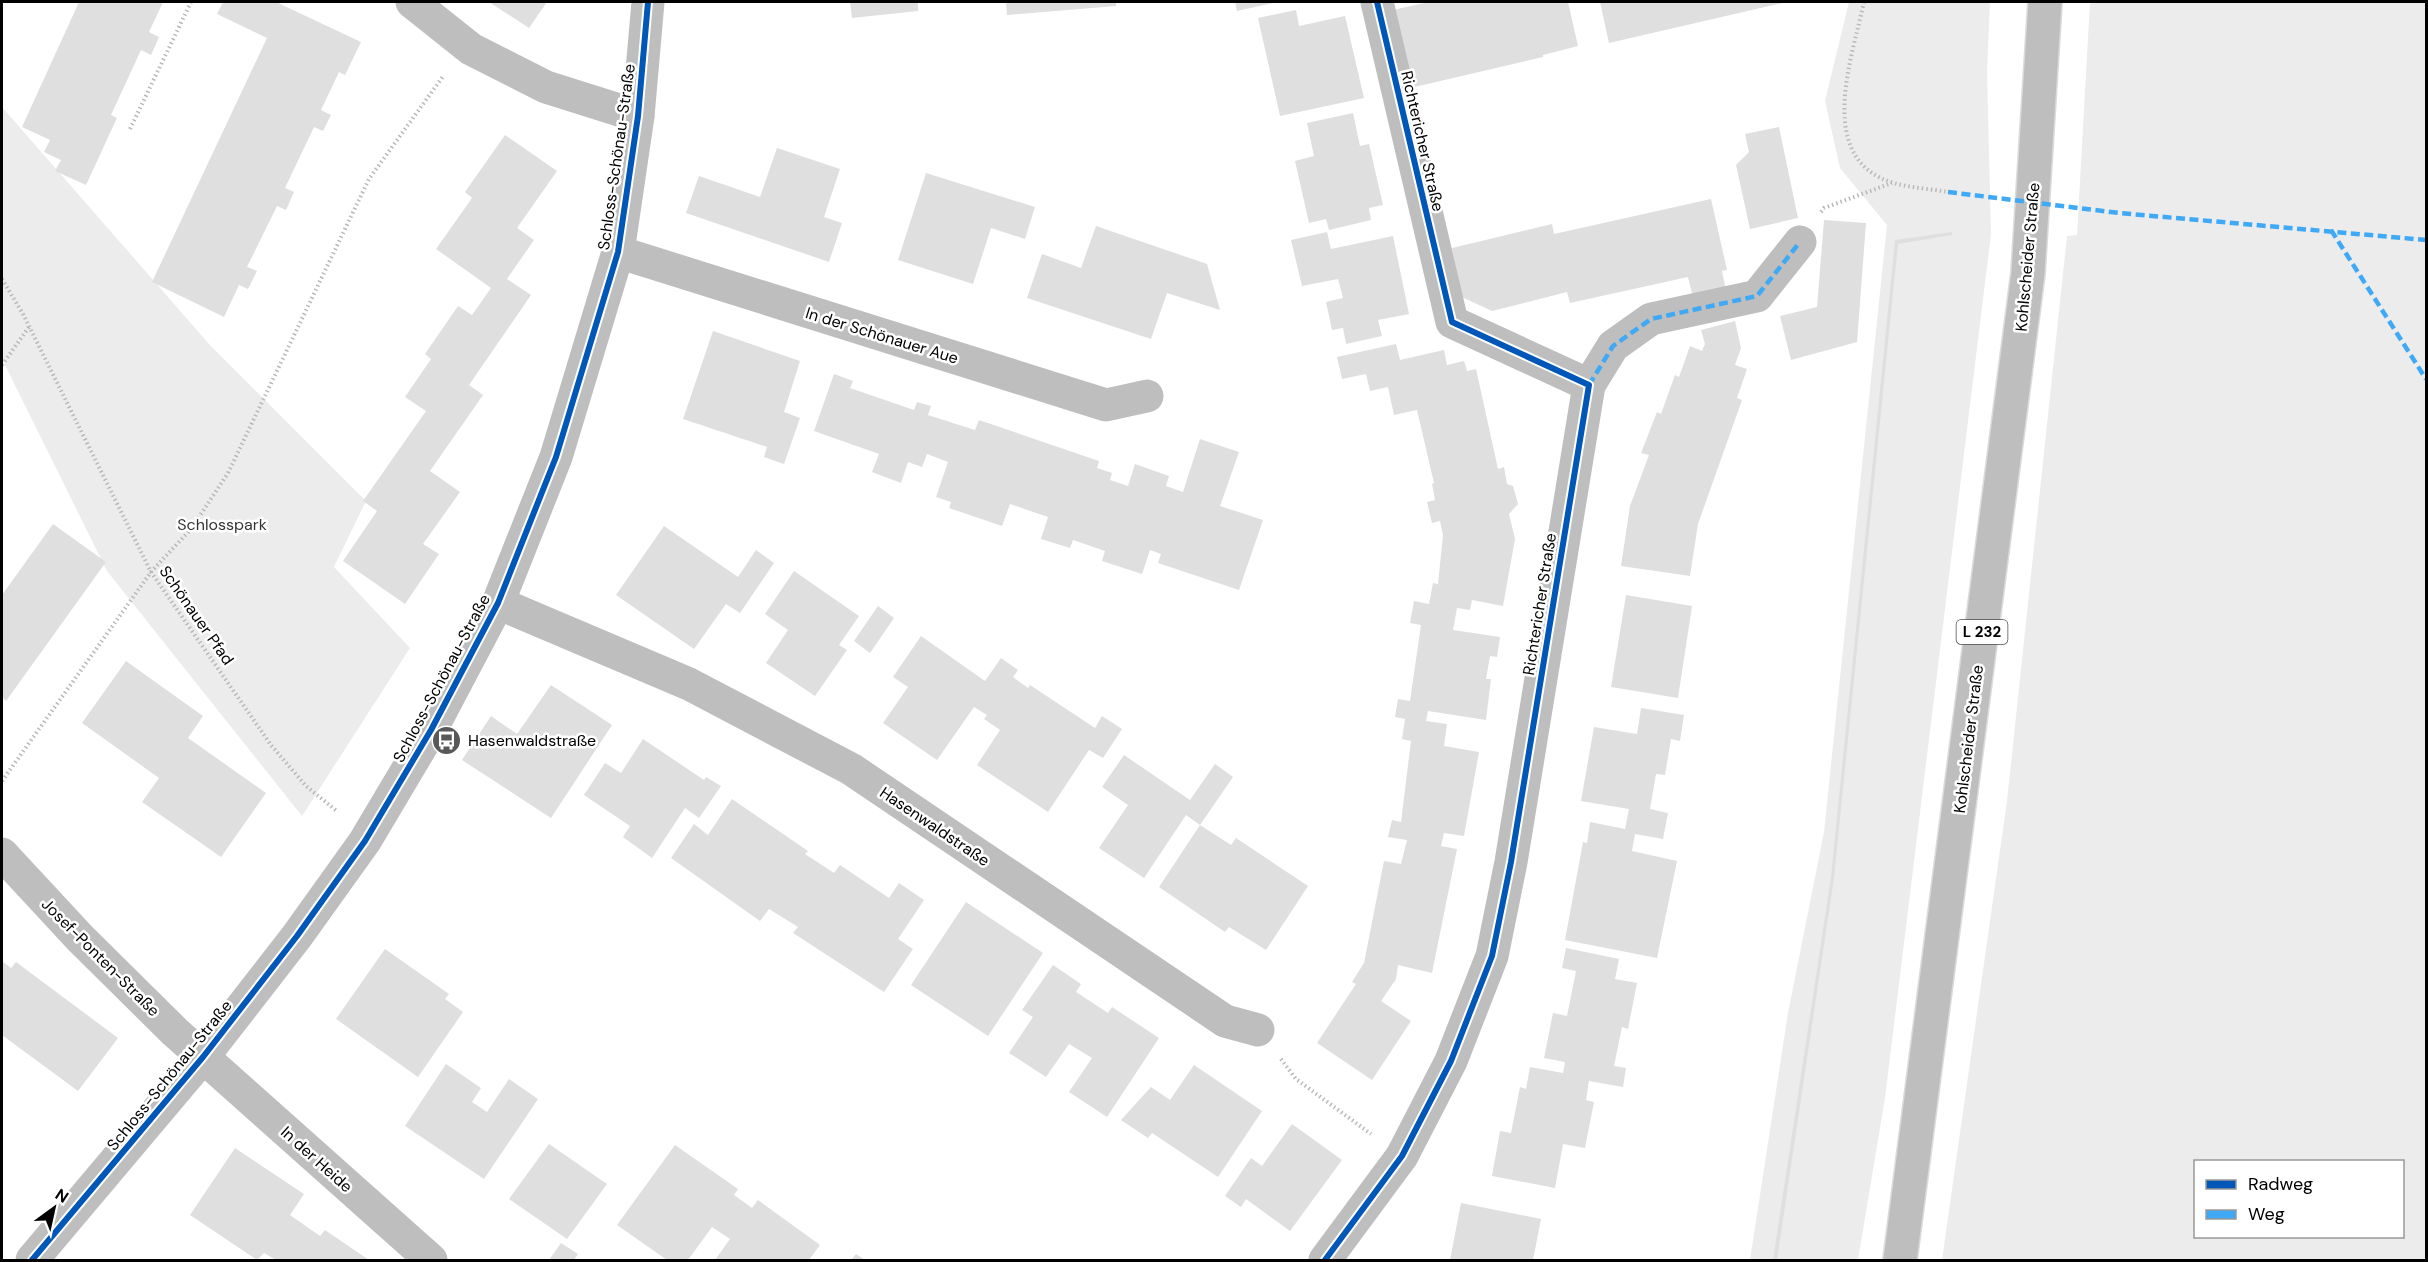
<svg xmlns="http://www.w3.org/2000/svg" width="2428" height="1262" font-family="'DM Sans',sans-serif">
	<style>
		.green { fill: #ececec; fill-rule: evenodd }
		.building { fill: #dfdfdf }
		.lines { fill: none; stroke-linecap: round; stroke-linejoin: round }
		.major-casing { stroke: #dbdbdb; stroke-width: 36 }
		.path { stroke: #b9b9b9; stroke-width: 4; stroke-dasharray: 1.5 3; stroke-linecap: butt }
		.minor { stroke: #bebebe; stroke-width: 33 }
		.major { stroke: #bebebe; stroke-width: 33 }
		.quiet { stroke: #3fa9f5; stroke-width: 4.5; stroke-dasharray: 9 4.5; stroke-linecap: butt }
		.cycleway-casing { stroke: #fff; stroke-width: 10 }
		.cycleway { stroke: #0057b8; stroke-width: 6 }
		.labels { text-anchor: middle; stroke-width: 5; stroke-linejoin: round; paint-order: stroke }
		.shield { fill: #fff; stroke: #4c4c4c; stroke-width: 1.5 }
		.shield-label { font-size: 15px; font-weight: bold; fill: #000 }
		.street-label { font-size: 16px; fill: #000; stroke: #fff }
		.park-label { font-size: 16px; fill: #333; stroke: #fff }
		.poi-label { font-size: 16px; fill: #000; stroke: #fff; text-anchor: start }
	</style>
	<rect width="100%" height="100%" fill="#fff"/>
	<!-- green -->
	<g class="green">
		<polygon points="1849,2 1990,2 1987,72 1991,234 1885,1098 1858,1260 1750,1260 1788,1013 1824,832 1887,225 1840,168 1825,101"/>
		<path d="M2090 2H2426V1260H1942L2007 801 2067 236 2077 235ZM2196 1162H2402V1236H2196Z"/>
		<polygon points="2,107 209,344 366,501 334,567 410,648 302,816 107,571 2,359"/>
	</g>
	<!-- building -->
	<g class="building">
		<polygon points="79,2 163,2 149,32 159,37 151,55 141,50 111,115 117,118 86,185 55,171 61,160 44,152 50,140 22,127"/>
		<polygon points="223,2 276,2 361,42 345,75 339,72 321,110 331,115 323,131 314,127 285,188 294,192 286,210 277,206 247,267 257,271 248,289 239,285 224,317 152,282 267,38 217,14"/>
		<polygon points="489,2 547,2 529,28"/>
		<polygon points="850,2 918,2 918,11 852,18"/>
		<polygon points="1006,2 1116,2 1116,6 1007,15"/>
		<polygon points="1235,2 1278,2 1237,11"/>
		<polygon points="1429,2 1568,2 1578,46 1543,55 1543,57 1406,89 1388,11"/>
		<polygon points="1600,2 1787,2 1609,43"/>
		<polygon points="1296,10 1299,26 1345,16 1364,98 1280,116 1258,18"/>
		<polygon points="1353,113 1360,146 1369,144 1383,205 1369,208 1371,220 1329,230 1326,219 1309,223 1295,161 1314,156 1307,123"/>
		<polygon points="1779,127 1798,218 1750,229 1736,165 1749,152 1745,134"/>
		<polygon points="505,135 557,171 517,228 534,240 507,279 531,295 469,385 483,395 430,471 460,492 423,544 439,554 405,604 343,561 377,511 363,501 426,411 405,397 431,359 425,354 458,306 472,315 491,288 436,249 472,198 465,192"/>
		<polygon points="777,148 840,169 824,217 842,223 829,262 686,213 699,176 760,197"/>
		<polygon points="926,173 1035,207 1025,239 991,228 973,284 898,260"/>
		<polygon points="1711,199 1727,270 1722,271 1726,291 1693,298 1688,277 1570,303 1567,292 1492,311 1462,297 1452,248 1552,224 1554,234"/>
		<polygon points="1824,220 1866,223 1857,342 1791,360 1780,316 1817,307"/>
		<polygon points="1096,226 1207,264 1220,310 1167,293 1151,339 1027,298 1042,254 1081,268"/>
		<polygon points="1327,232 1331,249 1393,236 1409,314 1378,320 1382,336 1346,344 1343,328 1332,330 1326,302 1343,298 1338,279 1302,286 1291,240"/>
		<polygon points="1952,232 1952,235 1898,244 1834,878 1777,1260 1773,1260 1831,877 1895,240"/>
		<polygon points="1735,321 1741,348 1735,365 1747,369 1737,398 1742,400 1698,524 1690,576 1621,566 1630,506 1649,455 1641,453 1657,412 1661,414 1675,375 1679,377 1690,346 1702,351 1705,344 1701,330"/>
		<polygon points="713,331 800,361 784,412 800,418 784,464 764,457 767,447 683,419"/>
		<polygon points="1396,344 1400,360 1444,350 1447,365 1464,361 1467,371 1476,369 1498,469 1504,467 1507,484 1513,486 1518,504 1509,514 1515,539 1503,606 1472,600 1470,610 1457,608 1453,630 1500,637 1497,657 1490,656 1486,679 1491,679 1486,720 1428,711 1426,721 1447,724 1444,746 1479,752 1464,836 1444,833 1441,846 1457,849 1432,973 1398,965 1396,979 1381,1001 1411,1021 1372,1080 1317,1043 1356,984 1352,982 1364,963 1384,861 1401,864 1407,840 1388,837 1392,820 1401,822 1411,741 1402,739 1405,719 1395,717 1398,699 1410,701 1421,625 1410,623 1414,601 1429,604 1433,583 1438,584 1443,535 1440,521 1432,523 1427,502 1435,500 1432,484 1434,483 1417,410 1394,415 1388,387 1370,391 1366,374 1342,379 1337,357"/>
		<polygon points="834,374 853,381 850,388 914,410 917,402 931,406 928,415 975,430 979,420 1099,461 1097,468 1112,473 1110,480 1128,486 1135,464 1169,476 1166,486 1183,492 1200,439 1239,452 1220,506 1263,520 1239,590 1158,563 1161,554 1150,550 1142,574 1102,561 1105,551 1073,540 1070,548 1041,539 1048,517 1010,504 1002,526 949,508 951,502 936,497 948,462 927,454 922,467 908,462 901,483 872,472 879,454 814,431"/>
		<polygon points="53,524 106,562 6,701 2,697 2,595"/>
		<polygon points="664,526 738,577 756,550 774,563 740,613 726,604 694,649 616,595"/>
		<polygon points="794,571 859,616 839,645 847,650 815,696 766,663 788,630 765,614"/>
		<polygon points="1626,595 1692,606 1678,698 1611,687"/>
		<polygon points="878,606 894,618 870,653 854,641"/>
		<polygon points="921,636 985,681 1001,658 1018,670 1013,677 1028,688 1030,685 1095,728 1102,716 1122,729 1103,758 1089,750 1048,812 977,765 1000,730 984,719 987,715 974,707 937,760 883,723 908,687 893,677"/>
		<polygon points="126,661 203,716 188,738 266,793 221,857 142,802 159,778 82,723"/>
		<polygon points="551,685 612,725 551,818 462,760 491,716 517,734"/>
		<polygon points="1641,708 1684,715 1680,741 1671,739 1665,775 1656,774 1650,809 1668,813 1663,839 1635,834 1632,851 1677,861 1657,958 1565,940 1583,842 1587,843 1590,822 1625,829 1629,809 1581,801 1594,727 1637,734"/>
		<polygon points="643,739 704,780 706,777 721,786 699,818 685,808 652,858 623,837 630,826 584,795 605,763 621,773"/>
		<polygon points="1124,755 1190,800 1215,764 1233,777 1200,825 1186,815 1144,878 1099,848 1128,805 1102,787"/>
		<polygon points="732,799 808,851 805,854 834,873 840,865 889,898 899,883 924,900 898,939 913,949 884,992 793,933 798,927 769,909 760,921 671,858 694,824 708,835"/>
		<polygon points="1200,825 1231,845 1236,838 1308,886 1266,950 1229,927 1225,932 1159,887"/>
		<polygon points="966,902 1043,953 988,1036 911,985"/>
		<polygon points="1566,948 1619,959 1615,979 1637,983 1628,1029 1622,1027 1614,1066 1626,1068 1623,1087 1589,1081 1586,1100 1594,1102 1585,1148 1563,1144 1555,1188 1492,1176 1500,1131 1511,1133 1520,1087 1526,1089 1530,1067 1563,1073 1565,1062 1544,1058 1553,1013 1567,1016 1576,971 1562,968"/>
		<polygon points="385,949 449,994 445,999 463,1012 418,1077 336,1019"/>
		<polygon points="2,961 11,968 16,962 118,1038 78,1091 2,1035"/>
		<polygon points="1053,965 1081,984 1076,992 1108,1013 1112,1007 1159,1038 1107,1117 1069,1092 1092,1058 1069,1044 1046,1077 1009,1053 1033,1017 1022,1010"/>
		<polygon points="446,1064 481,1088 472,1102 487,1112 509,1079 538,1099 484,1179 405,1126"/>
		<polygon points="1194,1065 1262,1111 1218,1177 1152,1133 1148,1138 1121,1120 1151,1087 1170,1100"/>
		<polygon points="1292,1124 1342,1160 1290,1231 1246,1199 1241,1207 1225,1196 1251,1158 1262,1166"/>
		<polygon points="549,1144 607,1184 567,1239 509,1199"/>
		<polygon points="675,1145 738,1189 734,1195 752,1208 758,1200 820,1245 809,1260 715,1260 730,1239 712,1227 688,1260 667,1260 617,1225"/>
		<polygon points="235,1148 304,1194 290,1215 320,1236 325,1230 369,1260 276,1260 264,1253 257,1260 190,1215"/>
		<polygon points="1461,1203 1541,1219 1533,1260 1450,1260"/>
		<polygon points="561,1243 578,1254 574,1260 549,1260"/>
		<polygon points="856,1254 865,1260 851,1260"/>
	</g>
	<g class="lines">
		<defs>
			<polyline id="major" points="1900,1260 2028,273 2045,2"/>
		</defs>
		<!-- major casing -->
		<use href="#major" class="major-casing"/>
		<!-- path -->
		<g class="path">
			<path d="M1864 2C1852 58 1814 160 1894 183 1911 188 1931 189 1948 192"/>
			<polyline points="130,129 191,2"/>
			<polyline points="1821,212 1824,208 1892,183"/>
			<polyline points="2,279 23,314 151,572 271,745 306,786 338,812"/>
			<polyline points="2,365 29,327"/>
			<polyline points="2,781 151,572 191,529 228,473 369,179 444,75"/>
			<polyline points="1281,1059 1296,1079 1371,1134"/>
		</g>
		<!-- minor -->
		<g class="minor">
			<polyline points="412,2 471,49 546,87 638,116"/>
			<polyline points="618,252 1106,405 1147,396"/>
			<polyline points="1589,385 1613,346 1651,319 1757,296 1800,242"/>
			<polyline points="498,603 689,684 851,769 1225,1021 1258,1030"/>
			<polyline points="2,854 80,938 175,1032 431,1260"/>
			<polyline points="32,1260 203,1057 297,936 365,841 431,730 498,603 556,457 618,252 638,116 648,2"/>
			<polyline points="1325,1260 1402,1156 1451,1061 1492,956 1511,862 1589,385 1452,322 1377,2"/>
		</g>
		<!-- major -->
		<use href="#major" class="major"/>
		<!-- quiet -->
		<g class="quiet">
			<polyline points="1948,192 2119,213 2426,240"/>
			<polyline points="2331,230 2426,379"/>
			<polyline points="1589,385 1613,346 1651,319 1757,296 1800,242"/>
		</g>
		<defs>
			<g id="cycleway">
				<polyline points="32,1260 203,1057 297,936 365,841 431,730 498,603 556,457 618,252 638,116 648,2"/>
				<polyline points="1325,1260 1402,1156 1451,1061 1492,956 1511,862 1589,385 1452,322 1377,2"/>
			</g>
		</defs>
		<!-- cycleway casing -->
		<use href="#cycleway" class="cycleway-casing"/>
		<!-- cycleway -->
		<use href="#cycleway" class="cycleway"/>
	</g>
	<!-- icons -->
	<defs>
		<symbol id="bus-disc" viewBox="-11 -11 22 22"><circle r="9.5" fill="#595959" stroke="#fff"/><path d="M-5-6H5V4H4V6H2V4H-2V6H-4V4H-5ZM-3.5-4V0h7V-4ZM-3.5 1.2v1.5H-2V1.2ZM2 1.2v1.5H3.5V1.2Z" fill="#fff"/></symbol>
	</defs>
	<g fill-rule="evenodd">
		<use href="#bus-disc" x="430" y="724" width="33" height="33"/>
	</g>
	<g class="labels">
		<!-- shield labels -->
		<rect class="shield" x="1956.5" y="620" width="51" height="24" rx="4.5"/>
		<g class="shield-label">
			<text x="1982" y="637">L 232</text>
		</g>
		<!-- street labels -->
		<g class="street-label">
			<text transform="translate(1423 141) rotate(77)" y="6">Richtericher Straße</text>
			<text transform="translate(616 157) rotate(-82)" y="6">Schloss-Schönau-Straße</text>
			<text transform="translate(2027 257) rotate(-85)" y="6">Kohlscheider Straße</text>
			<text transform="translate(882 335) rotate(17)" y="6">In der Schönauer Aue</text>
			<text transform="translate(1539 604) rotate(-81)" y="6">Richtericher Straße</text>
			<text transform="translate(197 615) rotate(55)" y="6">Schönauer Pfad</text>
			<text transform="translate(441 678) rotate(-62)" y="6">Schloss-Schönau-Straße</text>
			<text transform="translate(1968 739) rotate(-83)" y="6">Kohlscheider Straße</text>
			<text transform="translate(935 826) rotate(34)" y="6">Hasenwaldstraße</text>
			<text transform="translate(101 957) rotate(45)" y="6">Josef-Ponten-Straße</text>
			<text transform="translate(169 1075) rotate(-51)" y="6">Schloss-Schönau-Straße</text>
			<text transform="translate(317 1159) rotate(42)" y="6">In der Heide</text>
		</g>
		<!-- park labels -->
		<g class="park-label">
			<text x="222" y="530">Schlosspark</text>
		</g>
		<!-- poi labels -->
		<g class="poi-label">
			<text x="468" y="746">Hasenwaldstraße</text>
		</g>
	</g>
	<!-- border -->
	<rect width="2428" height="1262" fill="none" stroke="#000000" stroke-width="6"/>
	<!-- legend -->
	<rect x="2194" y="1160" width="210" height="78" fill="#ffffff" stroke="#999999" stroke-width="1.5"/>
	<rect x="2206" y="1180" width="30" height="9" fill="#0057b8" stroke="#999999" stroke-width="1.5"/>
	<text x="2248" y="1190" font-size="18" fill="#000000">Radweg</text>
	<rect x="2206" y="1210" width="30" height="9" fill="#3fa9f5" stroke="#999999" stroke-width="1.5"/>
	<text x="2248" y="1220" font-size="18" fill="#000000">Weg</text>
	<!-- north arrow -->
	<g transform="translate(54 1208) rotate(33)" stroke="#ffffff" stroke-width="4.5" paint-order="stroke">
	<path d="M0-4.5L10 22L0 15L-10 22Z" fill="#000000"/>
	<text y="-9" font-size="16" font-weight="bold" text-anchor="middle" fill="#000000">N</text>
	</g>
</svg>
